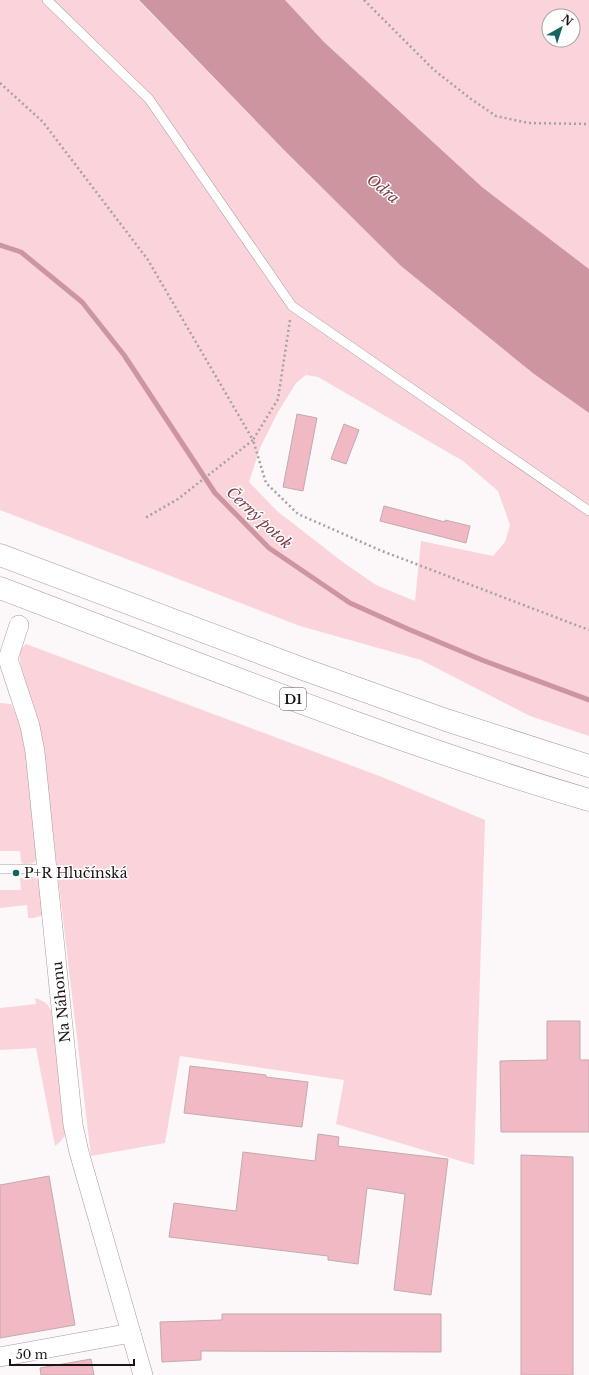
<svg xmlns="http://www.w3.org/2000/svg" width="589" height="1375" font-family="'Libre Baskerville',serif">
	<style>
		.green { fill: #fbd3da; fill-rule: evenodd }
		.water { fill: #cc959f }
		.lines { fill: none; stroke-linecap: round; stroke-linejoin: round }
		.stream { stroke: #cc959f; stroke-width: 5 }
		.building { fill: #f1b9c3; stroke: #c1abaf }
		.service-casing { stroke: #ad989b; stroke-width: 10 }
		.minor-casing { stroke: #ad989b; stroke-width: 20 }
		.motorway-casing { stroke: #ad989b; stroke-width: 23 }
		.path { stroke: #a5a0a1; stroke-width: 2.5; stroke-dasharray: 2 3; stroke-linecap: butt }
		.service { stroke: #fff; stroke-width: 9 }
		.minor { stroke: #fff; stroke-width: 19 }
		.motorway { stroke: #fff; stroke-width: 22 }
		.poi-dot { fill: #16635c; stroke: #fff; stroke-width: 1.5 }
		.labels { text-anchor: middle; stroke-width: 3; stroke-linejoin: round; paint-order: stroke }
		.shield { fill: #fff; stroke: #5f5a5b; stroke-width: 1 }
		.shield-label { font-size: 13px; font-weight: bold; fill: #1b1415 }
		.poi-label { font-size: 14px; fill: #1b1415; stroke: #fff; text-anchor: start }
		.street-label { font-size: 14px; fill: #1b1415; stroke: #fff }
		.water-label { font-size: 15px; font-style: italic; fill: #813c4c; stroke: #fff }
	</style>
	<rect width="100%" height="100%" fill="#fcf7f8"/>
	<!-- green -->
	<g class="green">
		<path d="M0 0H138L283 149 401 266 534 374 589 413V736L530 716 421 660 300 626 0 510ZM306 375 318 377 463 461 498 491 510 525 505 542 493 556 421 541 415 601 376 585 344 563 277 511 249 482 260 448 278 412 296 383Z"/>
		<path d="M285 0H589V269L482 187 324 42ZM549 16H573V40H549Z"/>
		<polygon points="26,644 382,777 485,820 474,1165 336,1124 344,1080 180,1056 165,1143 91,1156 41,733 22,676 19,651"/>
		<path d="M0 703 11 704 23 730 39 857C35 864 30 864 23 864L21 862 20 851H0Z"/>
		<polygon points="33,877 39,880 43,915 34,918 28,918 27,905 0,908 0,890 21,890 20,878"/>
		<path d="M35 998C44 1001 48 1003 51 1011L66 1119C66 1134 67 1137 55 1146L36 1048 0 1050V1008L36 1004Z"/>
	</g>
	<!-- water -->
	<polygon class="water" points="139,0 285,0 324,42 482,187 589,269 589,413 534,374 401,266 283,149"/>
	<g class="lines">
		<!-- stream -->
		<polyline class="stream" points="0,245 21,252 82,302 124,355 215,493 269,548 350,603 408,629 482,660 589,700"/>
	</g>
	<!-- building -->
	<g class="building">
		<polygon points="297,414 317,418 303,491 283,487"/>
		<polygon points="344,424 359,430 346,464 331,459"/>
		<polygon points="384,506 445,522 445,520 470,526 466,543 380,521"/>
		<polygon points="547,1021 580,1021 580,1060 589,1060 589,1132 501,1132 500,1061 547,1060"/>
		<polygon points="190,1066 266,1075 266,1077 308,1082 302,1127 184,1113"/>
		<polygon points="318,1134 339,1137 338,1146 448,1159 431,1295 394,1290 405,1194 367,1188 358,1264 328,1260 328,1256 169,1237 174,1203 236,1211 243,1152 315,1161"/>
		<polygon points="521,1155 573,1157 573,1375 521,1375"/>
		<polygon points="49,1176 75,1325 0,1338 0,1185"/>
		<polygon points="222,1314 441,1314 441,1352 201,1351 201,1360 162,1362 160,1322 222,1320"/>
		<polygon points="91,1359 94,1375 41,1375 40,1368"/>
	</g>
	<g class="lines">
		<defs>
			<g id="service">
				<polyline points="47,0 149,99 292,306 589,511"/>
				<polyline points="0,869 47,869"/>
			</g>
			<g id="minor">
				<polyline points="19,625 8,659 30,726 35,752 73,1125 79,1152 143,1375"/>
				<polyline points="0,1357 131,1333"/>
			</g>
			<g id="motorway">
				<polyline points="0,555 303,669 446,720 589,766"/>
				<path d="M0 588C195 662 389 741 589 800"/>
			</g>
		</defs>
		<!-- service casing -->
		<use href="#service" class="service-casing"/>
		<!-- minor casing -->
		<use href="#minor" class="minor-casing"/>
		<!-- motorway casing -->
		<use href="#motorway" class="motorway-casing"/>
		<!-- path -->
		<g class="path">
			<polyline points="364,0 434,70 471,99 496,116 528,123 589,124"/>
			<polyline points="0,83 43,122 148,260 253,440 178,499 145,518"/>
			<polyline points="290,320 278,399 253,440 266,483 298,514 382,551 589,630"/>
		</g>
		<!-- service -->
		<use href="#service" class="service"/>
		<!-- minor -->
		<use href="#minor" class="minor"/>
		<!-- motorway -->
		<use href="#motorway" class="motorway"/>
	</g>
	<!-- markers -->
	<circle class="poi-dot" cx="16" cy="873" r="4"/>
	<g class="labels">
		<!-- shield labels -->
		<rect class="shield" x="280" y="688" width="26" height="22" rx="3"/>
		<g class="shield-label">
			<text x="293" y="704">D1</text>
		</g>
		<!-- poi labels -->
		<g class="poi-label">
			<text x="24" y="878">P+R Hlučínská</text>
		</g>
		<!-- street labels -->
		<g class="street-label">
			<text transform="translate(61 1002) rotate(-96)" y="5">Na Náhonu</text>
		</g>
		<!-- water labels -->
		<g class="water-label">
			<text transform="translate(383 189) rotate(39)" y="5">Odra</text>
			<text transform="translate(259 518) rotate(43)" y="5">Černý potok</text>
		</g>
	</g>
	<!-- north arrow -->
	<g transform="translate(561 28) rotate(39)"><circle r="19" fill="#ffffff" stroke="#a4a1a1"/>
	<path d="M0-3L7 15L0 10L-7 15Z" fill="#16635c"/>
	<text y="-6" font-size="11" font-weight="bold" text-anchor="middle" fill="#1b1415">N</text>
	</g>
	<!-- scale -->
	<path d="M10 1359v6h124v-6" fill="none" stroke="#1b1415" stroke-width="2"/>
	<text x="16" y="1359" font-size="12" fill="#1b1415" stroke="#ffffff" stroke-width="3" paint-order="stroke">50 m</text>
</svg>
